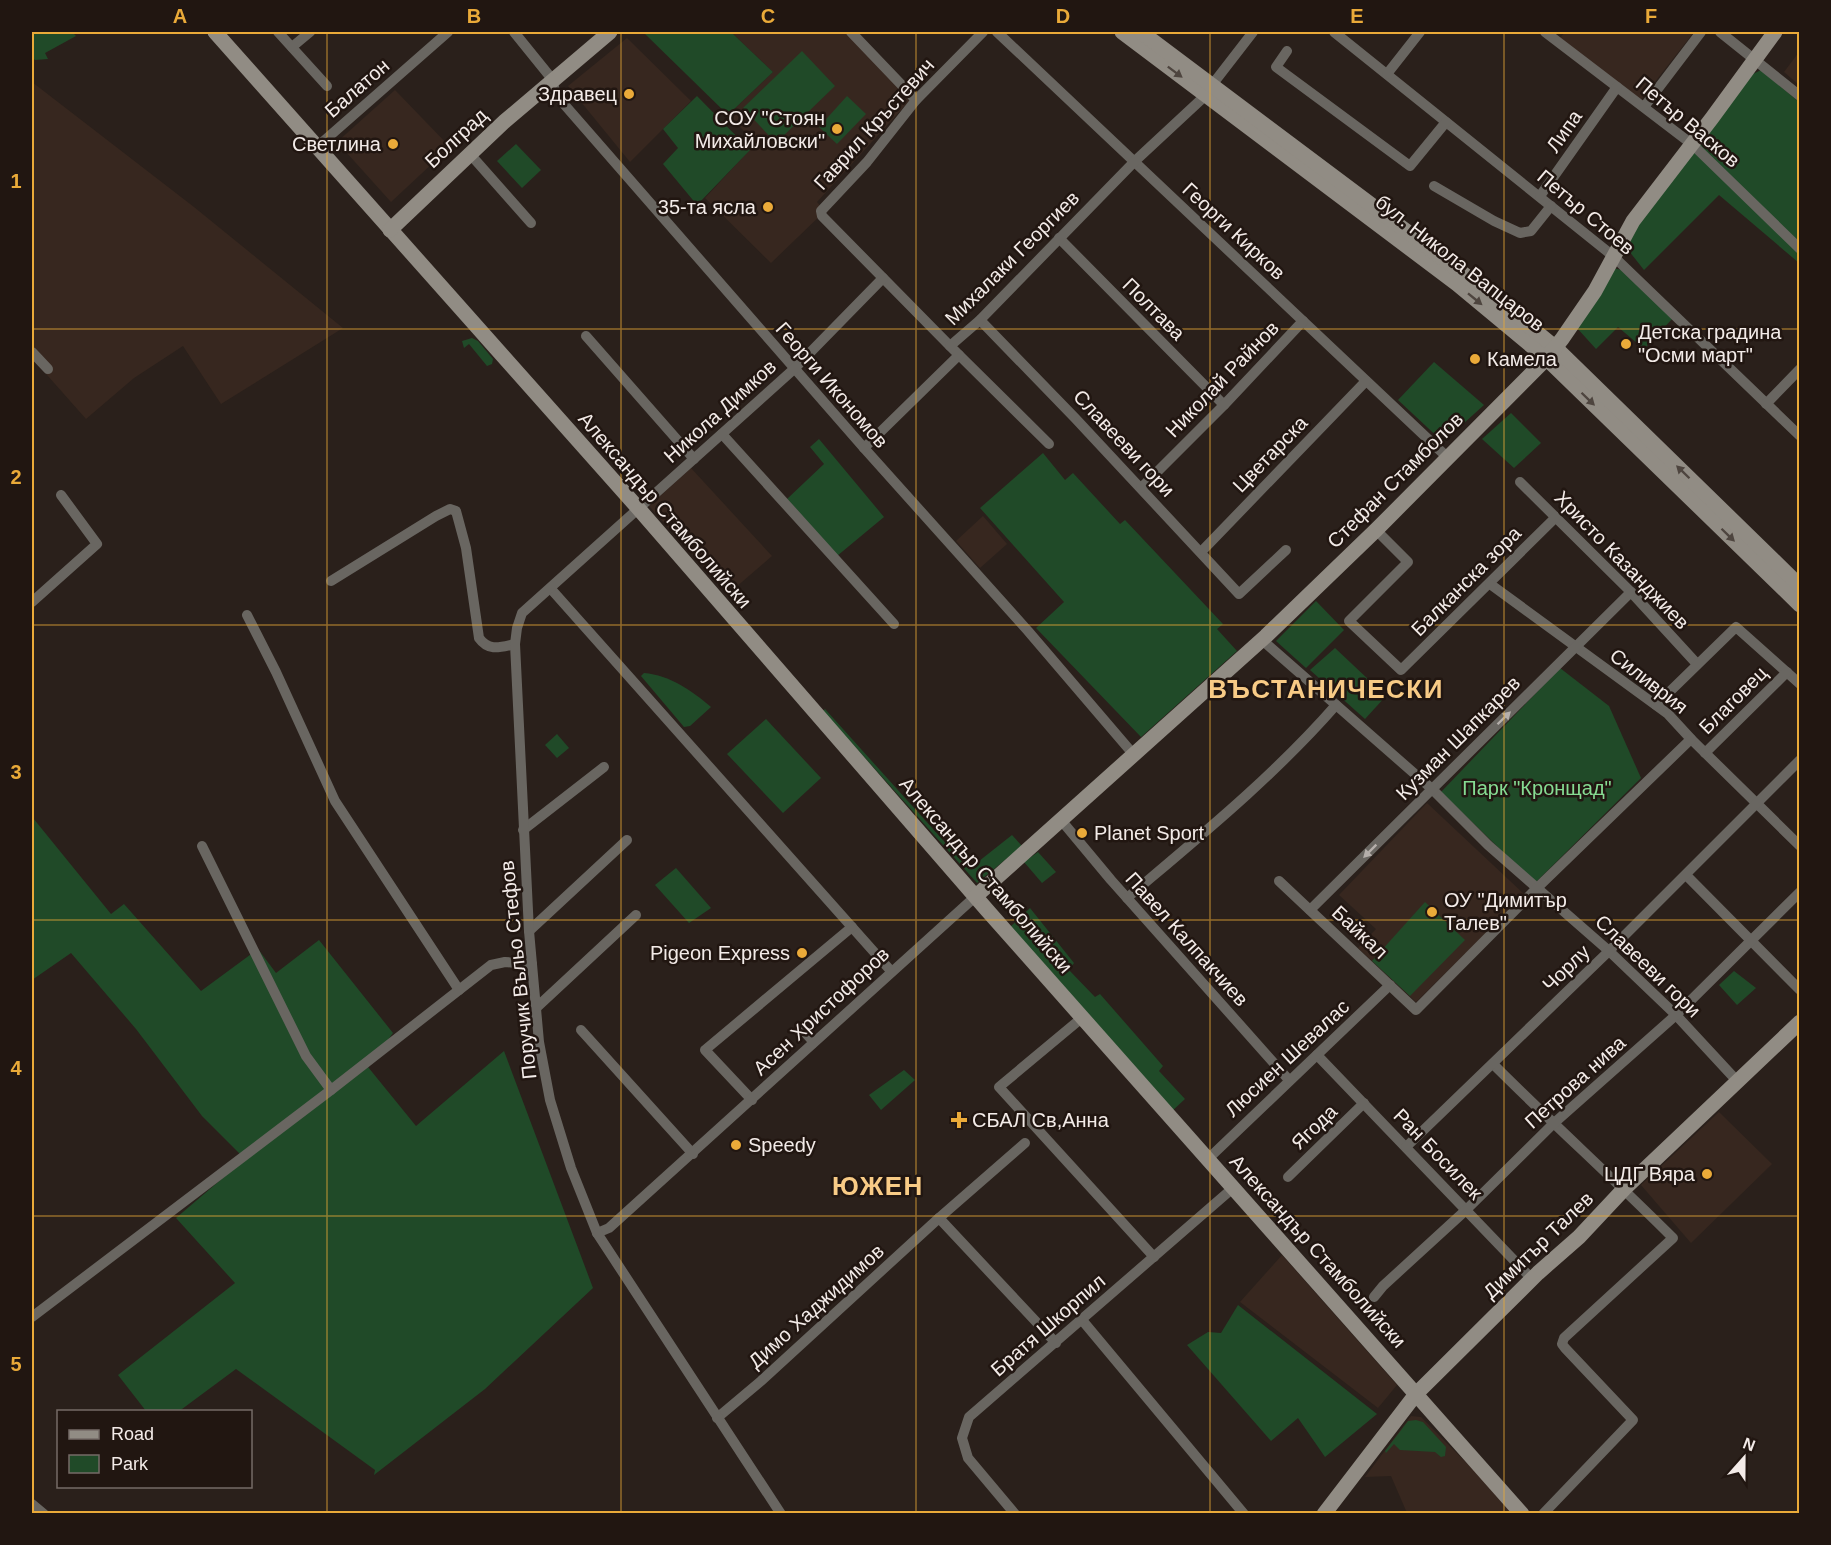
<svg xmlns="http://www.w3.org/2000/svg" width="1831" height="1545" font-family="Helvetica,sans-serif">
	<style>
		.built { fill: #37271f }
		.green { fill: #204a28 }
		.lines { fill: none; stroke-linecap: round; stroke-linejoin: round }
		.street { stroke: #696661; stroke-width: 10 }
		.secondary { stroke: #918c84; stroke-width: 15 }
		.oneway { fill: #4e453f }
		.oneway2 { fill: #b5afab }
		.grid { fill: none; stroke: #eaaa39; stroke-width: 1.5; stroke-opacity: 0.55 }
		.poi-dot { fill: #eaaa39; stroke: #211611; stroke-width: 2 }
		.labels { text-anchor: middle; stroke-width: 5; stroke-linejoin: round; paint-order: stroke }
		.street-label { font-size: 20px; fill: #f3ebe8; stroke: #211611 }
		.poi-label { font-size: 20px; fill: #f3ebe8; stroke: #211611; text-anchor: end }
		.park-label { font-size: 20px; fill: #86db92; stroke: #211611 }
		.district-label { font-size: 26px; font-weight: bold; letter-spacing: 1.5px; fill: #f8cb86; stroke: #211611 }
		.neatline { fill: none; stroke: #eaaa39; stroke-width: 2 }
		.grid-label { font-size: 20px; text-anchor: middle; font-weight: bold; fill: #eaaa39 }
	</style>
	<rect width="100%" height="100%" fill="#2a201b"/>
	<!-- built -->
	<g class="built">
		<polygon points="731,32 848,32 913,97 817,202 825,211 771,263 705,198 756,143 728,115 773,72"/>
		<polygon points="1565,32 1694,32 1640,101 1560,38"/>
		<polygon points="627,38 691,101 630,162 568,86"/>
		<polygon points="1799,52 1799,85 1784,72"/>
		<polygon points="32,82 194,207 343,328 221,404 183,346 134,378 86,419 32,358"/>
		<polygon points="395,90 450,147 391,202 337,142"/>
		<polygon points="691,468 772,556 728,594 649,506"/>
		<polygon points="983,516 1007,544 980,568 956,541"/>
		<polygon points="1427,803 1525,895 1416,1002 1358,948 1376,929 1339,895"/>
		<polygon points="1719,1112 1772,1164 1691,1243 1641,1185"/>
		<polygon points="1282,1255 1397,1385 1378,1408 1240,1302"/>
		<polygon points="1411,1416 1421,1417 1515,1512 1407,1513 1391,1476 1365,1477"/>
	</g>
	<!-- green -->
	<g class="green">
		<polygon points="32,32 72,32 76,36 45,53 48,59 35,60 32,57"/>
		<polygon points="643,32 731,32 773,72 728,115"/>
		<polygon points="802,51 835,86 776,143 743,108"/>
		<polygon points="1761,70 1799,102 1799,263 1719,195 1644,270 1625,246 1642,215 1751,75"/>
		<polygon points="697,96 750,150 697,205 663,164 678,148 663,129"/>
		<polygon points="847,96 866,114 837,144 819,127"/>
		<polygon points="516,144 541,170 522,188 497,161"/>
		<polygon points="1613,268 1622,270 1673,318 1644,349 1618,327 1596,349 1577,328"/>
		<polygon points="472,338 478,341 493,359 492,364 487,366 469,344 464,348 462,341"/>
		<polygon points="1434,362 1484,405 1443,442 1398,400"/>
		<polygon points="1511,413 1541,443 1514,468 1482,439"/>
		<polygon points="819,439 884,517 837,556 787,499 824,464 810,447"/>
		<polygon points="1043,453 1065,480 1073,473 1120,524 1125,520 1223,624 1217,629 1237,651 1141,737 1036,628 1064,602 980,508"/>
		<polygon points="1316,601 1344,630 1306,668 1276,641"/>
		<polygon points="1335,648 1386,696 1365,719 1310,670"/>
		<polygon points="1560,668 1609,706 1641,778 1535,883 1441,792"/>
		<path d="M644 673C670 675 692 691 711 707L690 726 684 727 641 676Z"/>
		<polygon points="825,709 969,869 1012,835 1022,846 977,883 823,711"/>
		<polygon points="766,719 821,778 783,813 727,754"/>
		<polygon points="557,734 569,748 557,758 545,745"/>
		<polygon points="33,818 111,914 124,904 201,991 258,949 276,973 319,940 393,1033 368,1067 416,1126 504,1051 593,1288 485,1389 374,1475 375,1470 236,1369 178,1412 146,1411 118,1375 235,1283 176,1218 245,1159 202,1116 136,1029 71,953 32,980 32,819"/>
		<polygon points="1038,852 1056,872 1042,883 1024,862"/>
		<polygon points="676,868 711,908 689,923 655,885"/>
		<polygon points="1425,902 1465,940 1410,996 1372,961"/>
		<polygon points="1030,908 1074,963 1069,970 1095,997 1100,994 1163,1066 1159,1071 1185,1099 1171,1112 1010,927"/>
		<polygon points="1734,971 1756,988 1737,1005 1719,985"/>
		<polygon points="904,1070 915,1080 881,1110 869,1095"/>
		<polygon points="1238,1305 1377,1414 1325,1457 1298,1418 1271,1441 1187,1345 1208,1332 1221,1333"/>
		<polygon points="1416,1420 1423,1422 1446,1447 1445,1456 1441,1457 1435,1452 1400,1450 1394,1444 1386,1453 1385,1451 1408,1421"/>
	</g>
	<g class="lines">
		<!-- street -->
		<g class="street">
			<polyline points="278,32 327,86"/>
			<polyline points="514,32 552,79 556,95 864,448 1028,631 1134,755"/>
			<polyline points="851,32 916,100"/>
			<polyline points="997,32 1447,457"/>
			<polyline points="1334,32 1613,256 1800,436"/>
			<polyline points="1545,32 1693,145 1800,249"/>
			<polyline points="1720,32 1800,96"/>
			<polyline points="292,47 310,32"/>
			<polyline points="1287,51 1276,67 1410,166 1446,122"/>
			<polyline points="1387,74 1420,32"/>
			<polyline points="1212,85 1253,32"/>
			<polyline points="1644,107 1701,32"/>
			<polyline points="317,147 448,32"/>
			<polyline points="470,154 531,223"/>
			<polyline points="1434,186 1494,221 1520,233 1531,231 1551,206"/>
			<polyline points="1540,196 1617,87"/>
			<polyline points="1059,238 1224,405"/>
			<polyline points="980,320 1075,418 1239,594 1286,550"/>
			<polyline points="586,336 694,459"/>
			<polyline points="950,346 822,216 821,211 867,162 916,100 983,32"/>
			<polyline points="32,352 48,369"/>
			<polyline points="959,355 1049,444"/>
			<polyline points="1766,404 1800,369"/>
			<polyline points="722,434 894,624"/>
			<polyline points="864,448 959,355 950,346 980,320 1135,161 1206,95"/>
			<polyline points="1520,482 1631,592 1697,664"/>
			<polyline points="1141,488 1224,405 1303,321"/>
			<polyline points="1376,530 1408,562 1349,621 1401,670 1556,517"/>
			<polyline points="1201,552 1366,381"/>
			<path d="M331 581 436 516 450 509 456 511 466 548 479 638C489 652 501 647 515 644"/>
			<polyline points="1490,584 1668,714 1691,739 1800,846"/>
			<polyline points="551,589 891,971"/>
			<polyline points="32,602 97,544 61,495"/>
			<polyline points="247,615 276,672 335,801 459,990"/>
			<polyline points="1262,640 1432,789 1488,845 1609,951 1676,1015 1738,1082"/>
			<polyline points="1656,705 1736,627 1800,684"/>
			<polyline points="1705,753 1787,672"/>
			<polyline points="1061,820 1111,880 1289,1080"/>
			<polyline points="523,830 604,767"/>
			<polyline points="202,846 306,1056 331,1090"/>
			<polyline points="1686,875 1800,990"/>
			<polyline points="1279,881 1416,1010 1536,889 1691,739"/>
			<path d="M1127 898C1199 837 1274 776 1336 705"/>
			<polyline points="1310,910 1631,592"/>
			<polyline points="529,931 627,840"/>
			<polyline points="536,1008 636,915"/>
			<polyline points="1083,1017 999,1087 1154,1257"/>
			<polyline points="801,1028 812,1040 812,1044"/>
			<polyline points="581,1030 693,1154"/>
			<polyline points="1317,1055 1532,1279"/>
			<path d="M1493 1064C1552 1123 1614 1179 1673 1238L1564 1338 1562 1344 1565 1348 1633 1420 1543 1514"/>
			<polyline points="752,1100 705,1050 852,927"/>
			<polyline points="1406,1147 1609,951 1800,760"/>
			<polyline points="1208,1159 1390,985"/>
			<polyline points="1288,1177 1364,1103"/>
			<polyline points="939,1218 1056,1343"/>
			<polyline points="597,1233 609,1228 976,896"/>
			<polyline points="1374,1297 1383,1286 1466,1210 1553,1124 1676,1015 1800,892"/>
			<polyline points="32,1317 331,1090 491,965 505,962 532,964"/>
			<polyline points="1082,1320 1244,1514"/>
			<polyline points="717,1418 761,1381 939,1218 1025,1143"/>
			<polyline points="32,1504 44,1514"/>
			<polyline points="781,1514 597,1233 571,1168 550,1100 539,1042 529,931 515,644 517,628 522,613 794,369 883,278"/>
			<polyline points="1015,1514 968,1458 962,1438 969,1417 1233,1188"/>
		</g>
		<!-- secondary -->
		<g class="secondary">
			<polyline points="215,32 638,508 987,910 1522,1514"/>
			<polyline points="1122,32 1457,284 1546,358 1800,605"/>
			<polyline points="1141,32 1489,293 1556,348 1800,586"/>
			<polyline points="390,230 505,121 610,32"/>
			<polyline points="976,896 1266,636 1376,530 1545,360 1562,339 1595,291 1633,221 1712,118 1775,32"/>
			<polyline points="1324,1514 1416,1394 1538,1273 1579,1237 1624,1189 1800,1022"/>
		</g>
	</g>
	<!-- one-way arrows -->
	<defs><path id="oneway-solid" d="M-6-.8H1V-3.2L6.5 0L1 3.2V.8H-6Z" transform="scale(1.5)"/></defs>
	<g class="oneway">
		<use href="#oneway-solid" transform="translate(1175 72) rotate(37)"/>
		<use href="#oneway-solid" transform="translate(1475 299) rotate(39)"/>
		<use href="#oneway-solid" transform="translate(1588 399) rotate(44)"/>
		<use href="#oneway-solid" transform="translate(1683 472) rotate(-136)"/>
		<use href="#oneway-solid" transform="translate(1728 535) rotate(44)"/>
	</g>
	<g class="oneway2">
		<use href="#oneway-solid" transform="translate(1504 718) rotate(-44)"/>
		<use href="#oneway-solid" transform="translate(1370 851) rotate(135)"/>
	</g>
	<!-- grid -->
	<path class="grid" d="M327 32V1514M621 32V1514M916 32V1514M1210 32V1514M1504 32V1514M32 329H1800M32 625H1800M32 920H1800M32 1216H1800"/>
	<!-- markers -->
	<g class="poi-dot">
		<circle cx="629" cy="94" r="6"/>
		<circle cx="837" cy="129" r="6"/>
		<circle cx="393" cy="144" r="6"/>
		<circle cx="768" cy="207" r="6"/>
		<circle cx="1626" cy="344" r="6"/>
		<circle cx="1475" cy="359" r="6"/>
		<circle cx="1082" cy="833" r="6"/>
		<circle cx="1432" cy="912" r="6"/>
		<circle cx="802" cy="953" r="6"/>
		<path d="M956 1111h6v6h6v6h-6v6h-6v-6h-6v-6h6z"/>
		<circle cx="736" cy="1145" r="6"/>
		<circle cx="1707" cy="1174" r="6"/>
	</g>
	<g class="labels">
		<!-- street labels -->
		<g class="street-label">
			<text transform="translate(357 88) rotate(-41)" y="7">Балатон</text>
			<text transform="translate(1688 122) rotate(40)" y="7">Петър Васков</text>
			<text transform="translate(874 124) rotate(-48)" y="7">Гаврил Кръстевич</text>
			<text transform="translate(1564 131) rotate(-55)" y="7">Липа</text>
			<text transform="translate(456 138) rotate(-43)" y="7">Болград</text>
			<text transform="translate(1586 212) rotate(40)" y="7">Петър Стоев</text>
			<text transform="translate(1234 231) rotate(43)" y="7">Георги Кирков</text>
			<text transform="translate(1012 258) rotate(-45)" y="7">Михалаки Георгиев</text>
			<text transform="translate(1460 263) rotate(38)" y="7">бул. Никола Вапцаров</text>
			<text transform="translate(1154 309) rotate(45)" y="7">Полтава</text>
			<text transform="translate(1222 379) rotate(-46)" y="7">Николай Райнов</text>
			<text transform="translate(832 385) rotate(49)" y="7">Георги Икономов</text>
			<text transform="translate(720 411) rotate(-42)" y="7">Никола Димков</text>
			<text transform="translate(1124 443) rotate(47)" y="7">Славееви гори</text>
			<text transform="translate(1270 454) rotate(-46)" y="7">Цветарска</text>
			<text transform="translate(1395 480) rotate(-45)" y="7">Стефан Стамболов</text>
			<text transform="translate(665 510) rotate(49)" y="7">Александър Стамболийски</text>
			<text transform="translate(1622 560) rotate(46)" y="7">Христо Казанджиев</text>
			<text transform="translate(1466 581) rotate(-45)" y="7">Балканска зора</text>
			<text transform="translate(1649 681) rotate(38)" y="7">Силиврия</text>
			<text transform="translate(1733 700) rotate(-45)" y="7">Благовец</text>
			<text transform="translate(1458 738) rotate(-45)" y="7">Кузман Шапкарев</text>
			<text transform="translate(986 875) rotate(49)" y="7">Александър Стамболийски</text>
			<text transform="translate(1360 932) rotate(43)" y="7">Байкал</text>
			<text transform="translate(1187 939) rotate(48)" y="7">Павел Калпакчиев</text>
			<text transform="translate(1648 966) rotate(44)" y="7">Славееви гори</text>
			<text transform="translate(1566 968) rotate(-44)" y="7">Чорлу</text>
			<text transform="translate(518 970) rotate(-96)" y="7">Поручик Въльо Стефов</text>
			<text transform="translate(821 1011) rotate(-43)" y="7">Асен Христофоров</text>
			<text transform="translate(1287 1058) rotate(-43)" y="7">Люсиен Шевалас</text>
			<text transform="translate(1575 1082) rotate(-42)" y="7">Петрова нива</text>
			<text transform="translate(1314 1127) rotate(-44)" y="7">Ягода</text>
			<text transform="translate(1438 1154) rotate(46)" y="7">Ран Босилек</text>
			<text transform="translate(1538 1245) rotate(-44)" y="7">Димитър Талев</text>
			<text transform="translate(1318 1251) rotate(48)" y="7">Александър Стамболийски</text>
			<text transform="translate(816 1306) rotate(-42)" y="7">Димо Хаджидимов</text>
			<text transform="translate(1048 1325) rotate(-41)" y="7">Братя Шкорпил</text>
		</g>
		<!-- poi labels -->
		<g class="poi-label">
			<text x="617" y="101">Здравец</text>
			<text x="825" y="125">СОУ "Стоян<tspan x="825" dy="23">Михайловски"</tspan></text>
			<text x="381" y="151">Светлина</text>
			<text x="756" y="214">35-та ясла</text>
			<text x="1638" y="339" text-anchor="start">Детска градина<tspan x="1638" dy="23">"Осми март"</tspan></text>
			<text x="1487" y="366" text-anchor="start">Камела</text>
			<text x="1094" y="840" text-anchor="start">Planet Sport</text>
			<text x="1444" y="907" text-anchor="start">ОУ "Димитър<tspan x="1444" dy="23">Талев"</tspan></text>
			<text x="790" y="960">Pigeon Express</text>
			<text x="972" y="1127" text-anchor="start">СБАЛ Св,Анна</text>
			<text x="748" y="1152" text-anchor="start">Speedy</text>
			<text x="1695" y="1181">ЦДГ Вяра</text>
		</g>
		<!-- park labels -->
		<g class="park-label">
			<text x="1537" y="795">Парк "Кронщад"</text>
		</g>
		<!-- district labels -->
		<g class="district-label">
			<text x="1326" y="698">ВЪСТАНИЧЕСКИ</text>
			<text x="878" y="1195">ЮЖЕН</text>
		</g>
	</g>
	<!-- border -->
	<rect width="1831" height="1545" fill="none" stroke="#211611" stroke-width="66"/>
	<!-- legend -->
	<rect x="57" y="1410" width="195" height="78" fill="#211611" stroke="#756b67" stroke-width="1.5"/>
	<rect x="69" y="1430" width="30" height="9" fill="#918c84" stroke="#756b67" stroke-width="1.5"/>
	<text x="111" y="1440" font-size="18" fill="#f3ebe8">Road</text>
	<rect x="69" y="1455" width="30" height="18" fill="#204a28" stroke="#756b67" stroke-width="1.5"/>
	<text x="111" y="1470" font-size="18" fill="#f3ebe8">Park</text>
	<!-- north arrow -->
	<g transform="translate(1744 1458) rotate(21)" stroke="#211611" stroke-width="4.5" paint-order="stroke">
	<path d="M0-4.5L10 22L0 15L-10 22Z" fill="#f3ebe8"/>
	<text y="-9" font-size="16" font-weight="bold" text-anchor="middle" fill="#f3ebe8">N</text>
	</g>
	<rect x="33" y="33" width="1765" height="1479" class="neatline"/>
	<g class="grid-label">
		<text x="180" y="23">A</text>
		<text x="474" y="23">B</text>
		<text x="768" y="23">C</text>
		<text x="1063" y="23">D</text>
		<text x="1357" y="23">E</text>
		<text x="1651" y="23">F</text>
		<text x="16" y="188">1</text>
		<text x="16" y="484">2</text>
		<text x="16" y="779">3</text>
		<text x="16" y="1075">4</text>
		<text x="16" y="1371">5</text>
	</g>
</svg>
